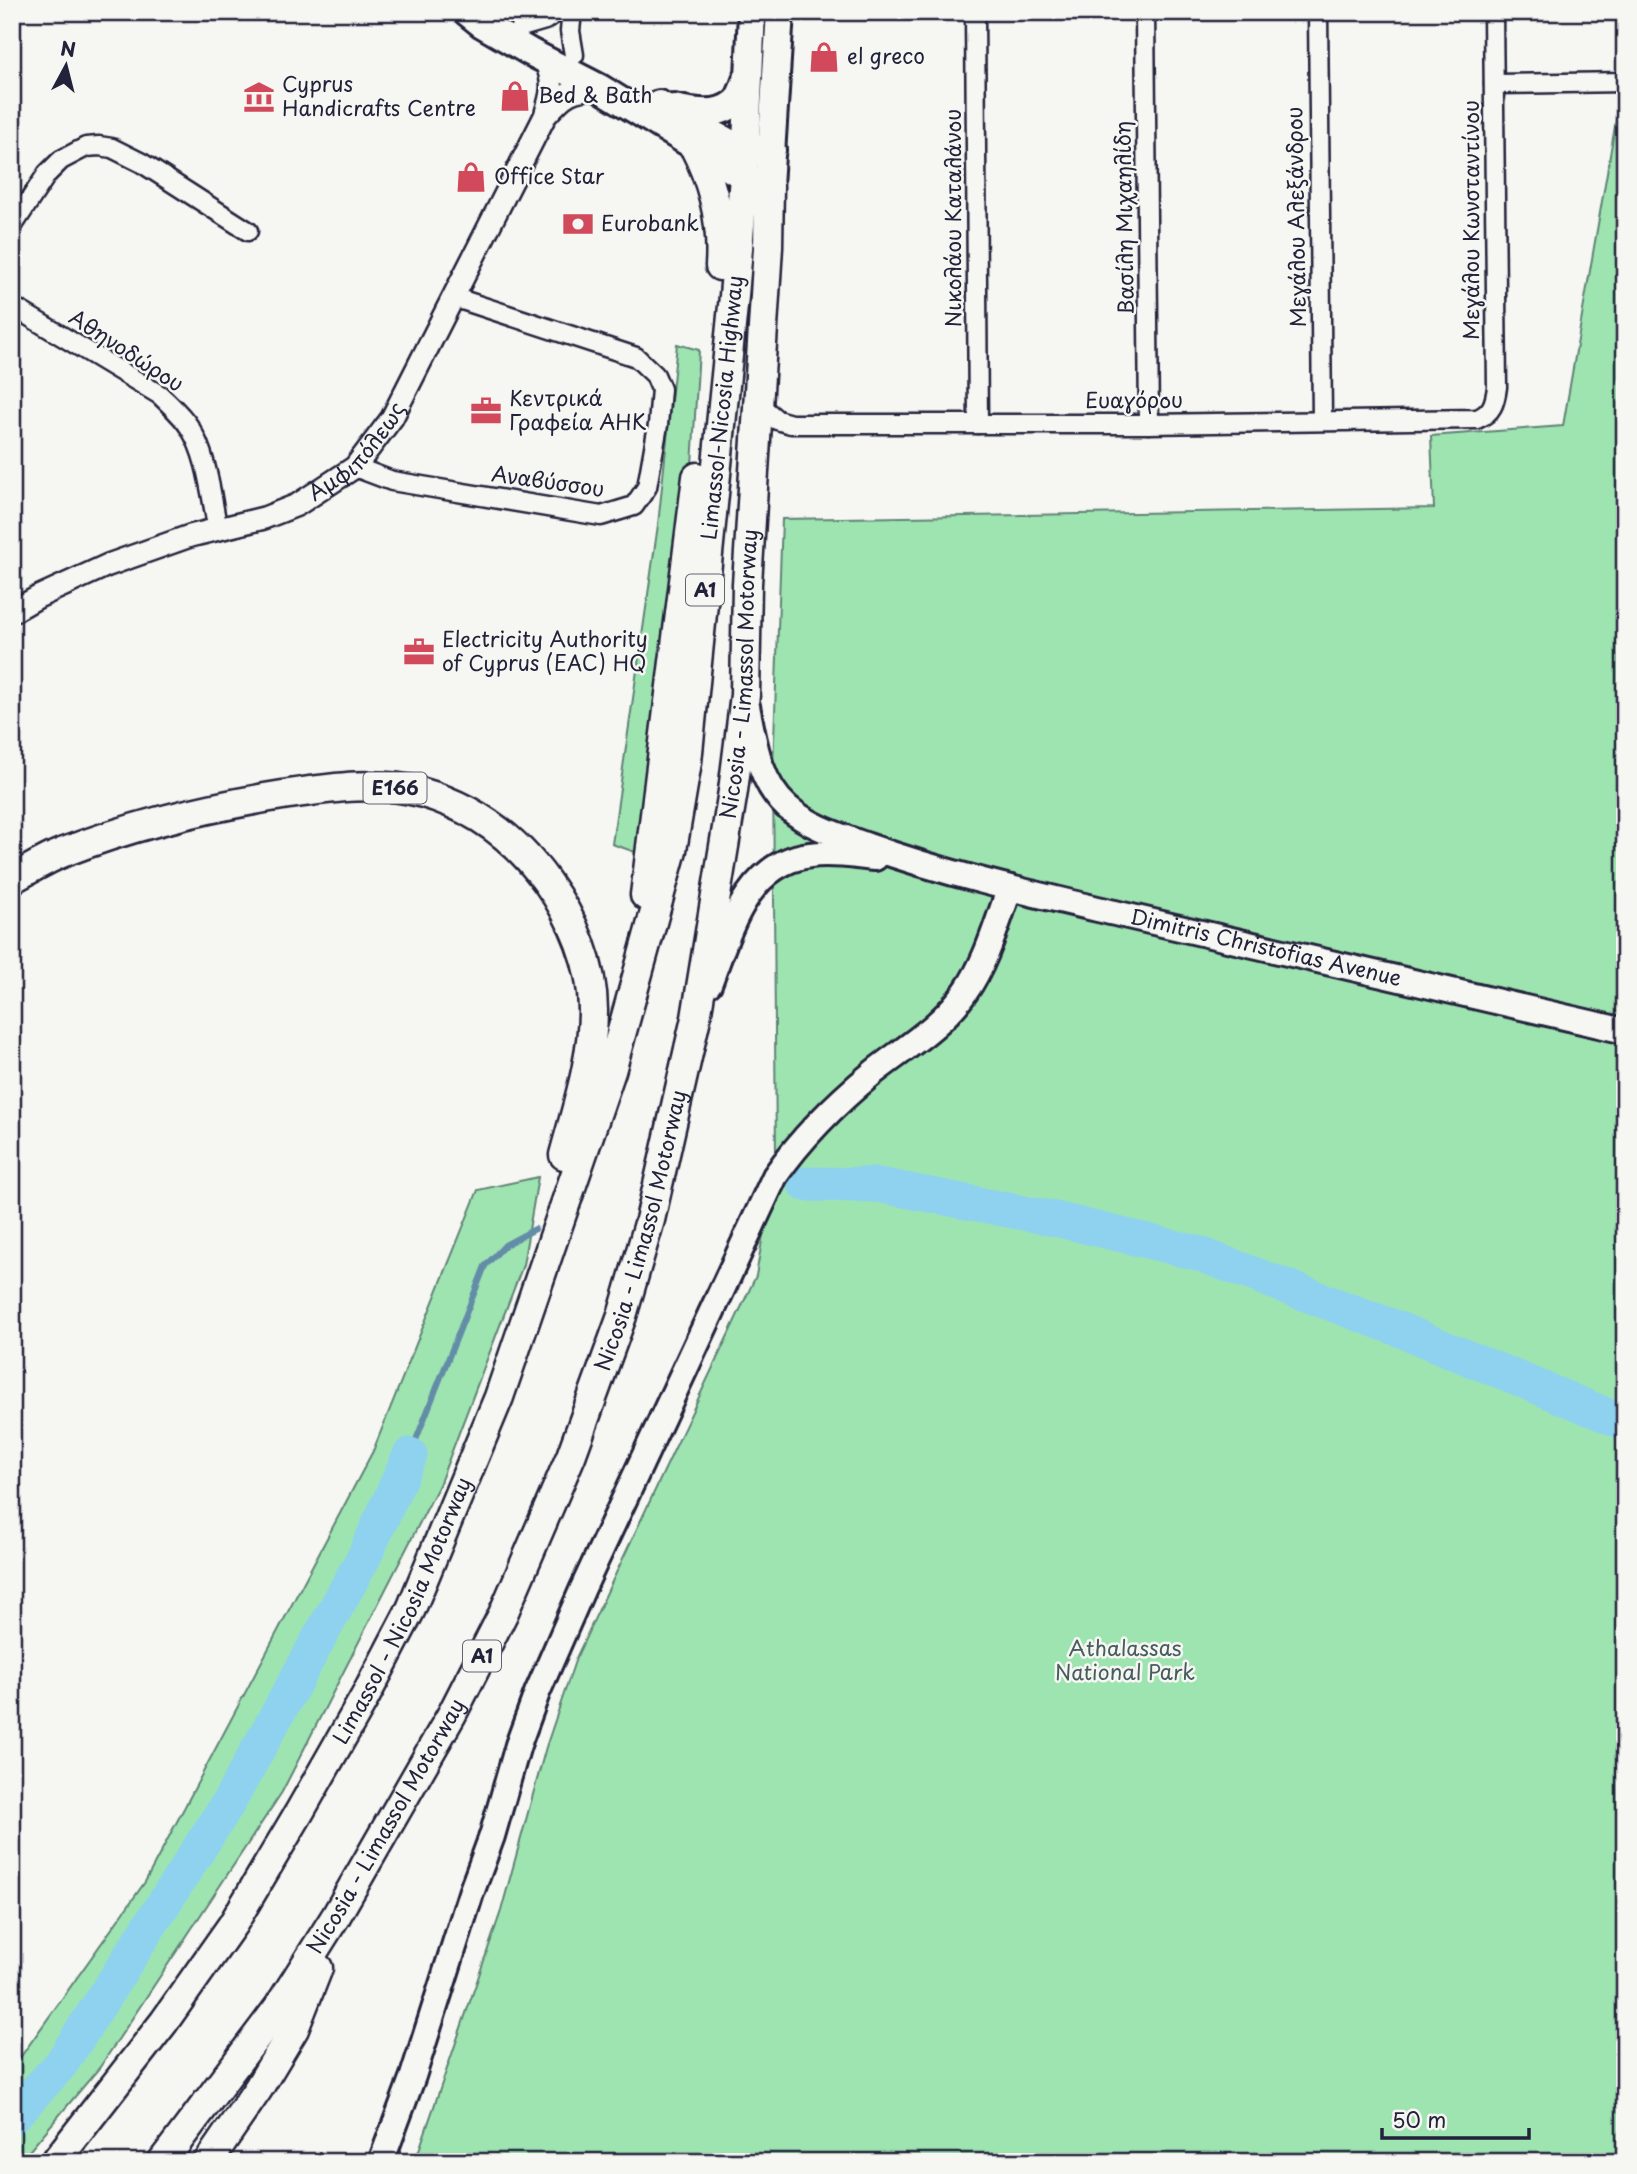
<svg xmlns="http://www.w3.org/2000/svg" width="1637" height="2174" font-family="'Playpen Sans',sans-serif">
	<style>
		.green { fill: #9ee4b1; stroke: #608376; stroke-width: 2 }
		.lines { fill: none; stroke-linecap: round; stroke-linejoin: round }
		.stream { stroke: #638ca7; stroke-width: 6 }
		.river { stroke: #8ed2ef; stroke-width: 35 }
		.minor-casing { stroke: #22223b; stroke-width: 23 }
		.tertiary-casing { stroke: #22223b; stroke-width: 26 }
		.secondary-casing { stroke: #22223b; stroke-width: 30 }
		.primary-casing { stroke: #22223b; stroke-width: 32 }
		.trunk-casing { stroke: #22223b; stroke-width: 33 }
		.minor { stroke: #f6f6f2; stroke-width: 18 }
		.tertiary { stroke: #f6f6f2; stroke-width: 21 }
		.secondary { stroke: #f6f6f2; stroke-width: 24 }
		.primary { stroke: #f6f6f2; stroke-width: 26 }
		.trunk { stroke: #f6f6f2; stroke-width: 28 }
		.labels { text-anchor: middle; stroke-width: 5; stroke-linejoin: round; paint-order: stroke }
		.shield { fill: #f6f6f2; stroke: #626272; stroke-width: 2 }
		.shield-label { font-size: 19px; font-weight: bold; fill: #22223b }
		.poi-label { font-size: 21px; fill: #22223b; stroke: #f6f6f2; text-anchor: start }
		.street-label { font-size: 21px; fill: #22223b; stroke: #f6f6f2 }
		.park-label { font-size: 21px; fill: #475c5e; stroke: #f6f6f2 }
	</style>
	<rect width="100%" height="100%" fill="#f6f6f2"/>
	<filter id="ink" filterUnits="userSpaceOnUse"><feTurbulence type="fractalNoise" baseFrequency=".0143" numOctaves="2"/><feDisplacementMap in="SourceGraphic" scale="14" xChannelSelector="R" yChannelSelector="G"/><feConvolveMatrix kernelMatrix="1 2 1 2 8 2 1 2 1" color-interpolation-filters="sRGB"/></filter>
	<g filter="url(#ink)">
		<!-- green -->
		<g class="green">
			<polygon points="1618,109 1625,109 1625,2162 415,2162 501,1911 546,1747 576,1658 756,1276 776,1159 773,768 782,519 1434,508 1431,436 1563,426"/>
			<polygon points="677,344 699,350 689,514 638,853 612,844 658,525"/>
			<polygon points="538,1177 523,1265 439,1485 282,1792 100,2067 20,2162 12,2162 12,2069 145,1882 373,1451 478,1190"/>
		</g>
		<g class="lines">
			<!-- stream -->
			<polyline class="stream" points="410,1455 485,1266 505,1245 535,1229"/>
			<!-- river -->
			<g class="river">
				<polyline points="805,1184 878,1185 1055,1219 1197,1253 1396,1328 1625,1423"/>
				<polyline points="12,2117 61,2064 230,1800 365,1555 410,1455"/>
			</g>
			<defs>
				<g id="minor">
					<polyline points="572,12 570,31 574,55"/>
					<polyline points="975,12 978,424"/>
					<polyline points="1145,12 1149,424"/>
					<polyline points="1318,12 1322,420"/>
					<polyline points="521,27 545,20 557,12"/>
					<polyline points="1494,84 1625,82"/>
					<polyline points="12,227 47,174 61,160 86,147 99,146 112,148 142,163 248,231"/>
					<path d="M12 306 160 395C170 405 182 415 190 428 208 457 211 497 218 530"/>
					<path d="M758 404 777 420 791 424H1149L1477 419C1492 413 1495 403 1497 387L1493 12"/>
					<polyline points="355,467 392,481 601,516 634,506 647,487 658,425 661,389 655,375 636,357 453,297"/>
				</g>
				<g id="tertiary">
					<path d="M546 115C565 93 571 89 600 88"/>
					<path id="s1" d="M12 612 38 597 108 565 190 536 264 518 297 505 355 467 392 418 545 116C552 93 555 83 545 60"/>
				</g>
				<g id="secondary">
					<path id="s2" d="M747 706C754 741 759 782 787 807 810 827 840 836 868 846 949 875 1034 894 1119 914 1287 953 1456 992 1625 1031"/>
					<path d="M709 984C729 932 746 863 810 855 832 852 854 856 875 858"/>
					<path d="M381 2162 413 2076 471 1893 492 1836 518 1745 537 1693 583 1588 775 1176C802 1137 836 1103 874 1072 906 1047 943 1025 966 991 987 961 997 922 1010 888"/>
				</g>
				<g id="primary">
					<polyline points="467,12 482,24 530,52 600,88 744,177 769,186 780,12"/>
					<polyline points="659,104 728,142 746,148 772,150"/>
					<path d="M674 108C694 112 718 117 734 103 741 98 744 85 747 78"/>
					<polyline points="745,164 752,12"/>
				</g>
				<g id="trunk">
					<path d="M694 146C714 185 723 223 720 266"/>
					<path d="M12 879C29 870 46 859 64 852 136 824 212 806 289 794 331 788 379 781 420 792 474 807 515 837 547 882 573 918 593 965 593 1010 593 1059 577 1107 564 1155"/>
					<polyline points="645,895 697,477"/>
					<path id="s3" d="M55 2162 164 2022 233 1924 300 1811 365 1697 411 1609 499 1397 611 1071 672 850 687 762 734 296 744 177"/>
					<path id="s4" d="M162 2162 278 2008 336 1916 452 1714 503 1614 571 1456 622 1316 650 1220 696 1018 733 791 745 695 747 584 768 247 769 186"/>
					<polyline points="208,2162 258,2089 294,2029 318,1968"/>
				</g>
			</defs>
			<!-- minor casing -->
			<use href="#minor" class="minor-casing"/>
			<!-- tertiary casing -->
			<use href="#tertiary" class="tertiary-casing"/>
			<!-- secondary casing -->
			<use href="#secondary" class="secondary-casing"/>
			<!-- primary casing -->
			<use href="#primary" class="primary-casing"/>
			<!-- trunk casing -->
			<use href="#trunk" class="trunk-casing"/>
			<!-- minor -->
			<use href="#minor" class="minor"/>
			<!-- tertiary -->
			<use href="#tertiary" class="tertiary"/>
			<!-- secondary -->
			<use href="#secondary" class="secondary"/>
			<!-- primary -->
			<use href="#primary" class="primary"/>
			<!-- trunk -->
			<use href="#trunk" class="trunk"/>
		</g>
	</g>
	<!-- icons -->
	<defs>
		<symbol id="shop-bare" viewBox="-9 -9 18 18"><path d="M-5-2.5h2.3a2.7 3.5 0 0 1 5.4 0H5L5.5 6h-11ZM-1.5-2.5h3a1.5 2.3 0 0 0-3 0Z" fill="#d1495b" stroke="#f6f6f2" stroke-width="2.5" paint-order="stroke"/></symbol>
		<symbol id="museum-bare" viewBox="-9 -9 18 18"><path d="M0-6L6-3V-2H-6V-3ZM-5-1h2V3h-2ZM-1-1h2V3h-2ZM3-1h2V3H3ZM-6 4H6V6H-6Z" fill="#d1495b" stroke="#f6f6f2" stroke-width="2.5" paint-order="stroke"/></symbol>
		<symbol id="bank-bare" viewBox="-9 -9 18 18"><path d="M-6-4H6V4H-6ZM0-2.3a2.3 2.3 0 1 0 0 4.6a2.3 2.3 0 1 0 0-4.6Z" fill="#d1495b" stroke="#f6f6f2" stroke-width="2.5" paint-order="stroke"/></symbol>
		<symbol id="office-bare" viewBox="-9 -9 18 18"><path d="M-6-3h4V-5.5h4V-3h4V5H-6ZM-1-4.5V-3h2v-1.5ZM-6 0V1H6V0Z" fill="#d1495b" stroke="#f6f6f2" stroke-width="2.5" paint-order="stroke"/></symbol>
	</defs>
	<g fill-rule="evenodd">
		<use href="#shop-bare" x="802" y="35" width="44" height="44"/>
		<use href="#shop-bare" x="493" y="74" width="44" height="44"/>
		<use href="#museum-bare" x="237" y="75" width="44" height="44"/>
		<use href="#shop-bare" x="449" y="155" width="44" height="44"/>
		<use href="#bank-bare" x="556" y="202" width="44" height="44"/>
		<use href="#office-bare" x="464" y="389" width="44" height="44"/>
		<use href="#office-bare" x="397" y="630" width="44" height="44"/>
	</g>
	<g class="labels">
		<!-- shield labels -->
		<g class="shield">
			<rect x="686" y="574.5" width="38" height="31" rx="5"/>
			<rect x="363.5" y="772.5" width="63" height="31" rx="5"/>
			<rect x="463" y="1640.5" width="38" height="31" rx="5"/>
		</g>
		<g class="shield-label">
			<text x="705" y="597">A1</text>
			<text x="395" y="795">E166</text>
			<text x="482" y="1663">A1</text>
		</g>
		<!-- poi labels -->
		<g class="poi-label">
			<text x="847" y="64">el greco</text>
			<text x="282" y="92">Cyprus<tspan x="282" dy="24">Handicrafts Centre</tspan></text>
			<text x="538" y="103">Bed &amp; Bath</text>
			<text x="494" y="184">Office Star</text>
			<text x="601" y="231">Eurobank</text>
			<text x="509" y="406">Κεντρικά<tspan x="509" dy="24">Γραφεία ΑΗΚ</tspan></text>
			<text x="442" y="647">Electricity Authority<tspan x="442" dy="24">of Cyprus (EAC) HQ</tspan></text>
		</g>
		<!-- street labels -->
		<g class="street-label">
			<text transform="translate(1297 217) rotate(-91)" y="7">Μεγάλου Αλεξάνδρου</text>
			<text transform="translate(954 218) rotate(-90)" y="7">Νικολάου Καταλάνου</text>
			<text transform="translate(1125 218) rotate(-91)" y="7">Βασίλη Μιχαηλίδη</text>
			<text transform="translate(1472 220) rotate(-90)" y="7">Μεγάλου Κωνσταντίνου</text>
			<text transform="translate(126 351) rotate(33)" y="7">Αθηνοδώρου</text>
			<text x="1134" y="408">Ευαγόρου</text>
			<text dy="7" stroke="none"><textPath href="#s3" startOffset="1908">Limassol-Nicosia Highway</textPath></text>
			<text dy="7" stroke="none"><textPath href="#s1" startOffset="387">Αμφιπόλεως</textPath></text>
			<text transform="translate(548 482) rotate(8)" y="7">Αναβύσσου</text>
			<text dy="7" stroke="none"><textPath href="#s4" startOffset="1622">Nicosia - Limassol Motorway</textPath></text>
			<text dy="7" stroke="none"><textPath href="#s2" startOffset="612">Dimitris Christofias Avenue</textPath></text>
			<text dy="7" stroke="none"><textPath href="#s4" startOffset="1055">Nicosia - Limassol Motorway</textPath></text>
			<text dy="7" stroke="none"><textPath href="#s3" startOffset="654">Limassol - Nicosia Motorway</textPath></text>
			<text dy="7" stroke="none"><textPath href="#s4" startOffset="404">Nicosia - Limassol Motorway</textPath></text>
		</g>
		<!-- park labels -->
		<g class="park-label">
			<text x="1125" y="1656">Athalassas<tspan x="1125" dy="24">National Park</tspan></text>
		</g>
	</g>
	<!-- margin -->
	<rect width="1637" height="2174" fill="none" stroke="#f6f6f2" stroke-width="42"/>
	<rect x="21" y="21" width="1595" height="2132" fill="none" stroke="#22223b" stroke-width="2.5" filter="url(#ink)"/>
	<!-- north arrow -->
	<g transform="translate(66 66) rotate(7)" stroke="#f6f6f2" stroke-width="5" paint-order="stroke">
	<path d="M0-5L12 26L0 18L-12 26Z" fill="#22223b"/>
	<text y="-10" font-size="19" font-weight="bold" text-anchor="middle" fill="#22223b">N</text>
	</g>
	<!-- scale -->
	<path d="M1382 2128v10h147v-10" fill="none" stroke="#22223b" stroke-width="3.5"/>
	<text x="1392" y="2128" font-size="21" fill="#22223b" stroke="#f6f6f2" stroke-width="5" paint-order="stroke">50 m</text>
</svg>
